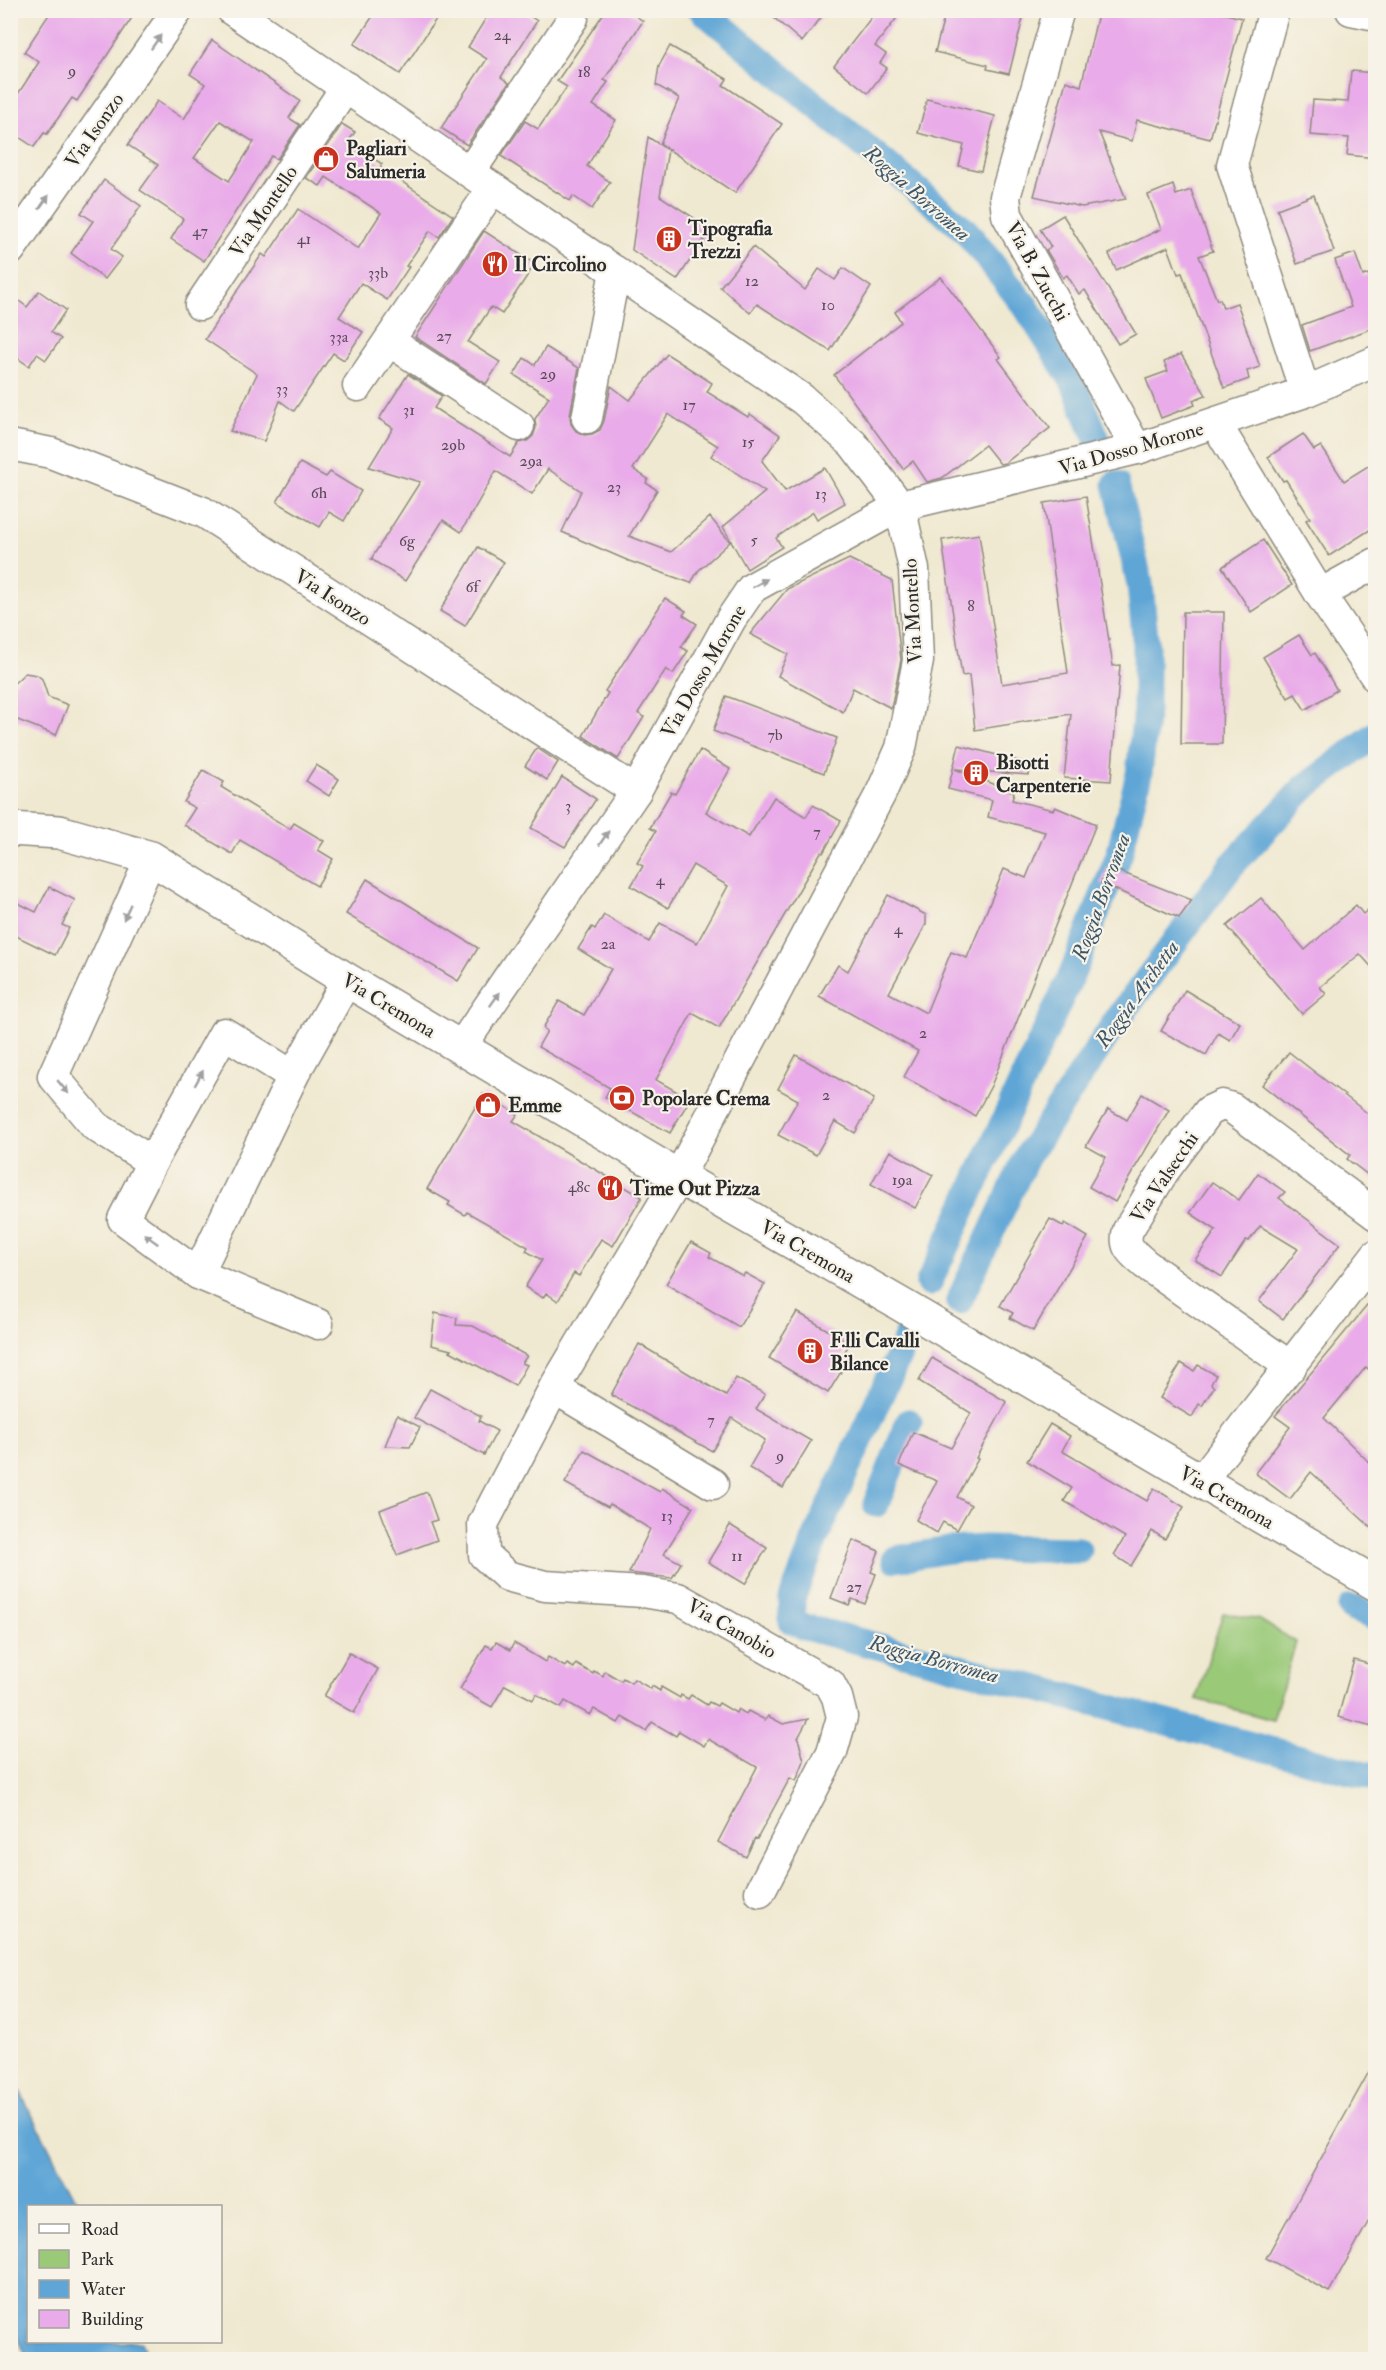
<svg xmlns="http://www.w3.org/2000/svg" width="1386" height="2370" font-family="'IM FELL Double Pica',serif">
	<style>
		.green { fill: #9ac978; stroke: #627a52; stroke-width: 1.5 }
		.water { fill: #5fa6d6; stroke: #456880; stroke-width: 1.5 }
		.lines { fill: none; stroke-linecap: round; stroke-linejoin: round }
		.canal { stroke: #5fa6d6; stroke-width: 27 }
		.building { fill: #e9abe9; fill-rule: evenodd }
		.street-casing { stroke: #8e8a7e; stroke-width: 33 }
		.secondary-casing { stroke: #8e8a7e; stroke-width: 36 }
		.street { stroke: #fff; stroke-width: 30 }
		.secondary { stroke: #fff; stroke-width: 33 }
		.oneway { fill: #a0a0a0 }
		.labels { text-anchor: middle; stroke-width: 4.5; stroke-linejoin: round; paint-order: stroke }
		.number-label { font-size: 16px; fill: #5a4b5a }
		.street-label { font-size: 20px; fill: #2b2b2b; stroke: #f7f3e8 }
		.poi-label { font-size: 20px; font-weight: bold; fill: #2b2b2b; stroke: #f7f3e8; text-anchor: start }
		.water-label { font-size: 21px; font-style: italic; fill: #3d5667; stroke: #f7f3e8 }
	</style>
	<rect width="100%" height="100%" fill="#f7f3e8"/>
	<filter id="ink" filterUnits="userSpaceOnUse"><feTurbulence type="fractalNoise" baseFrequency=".0167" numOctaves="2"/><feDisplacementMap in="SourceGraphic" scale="12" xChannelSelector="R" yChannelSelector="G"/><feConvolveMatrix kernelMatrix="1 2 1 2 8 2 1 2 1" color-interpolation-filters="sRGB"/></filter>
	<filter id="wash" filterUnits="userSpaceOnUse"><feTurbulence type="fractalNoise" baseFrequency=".008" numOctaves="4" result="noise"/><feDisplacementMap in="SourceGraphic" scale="24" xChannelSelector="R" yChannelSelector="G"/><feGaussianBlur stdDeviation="1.35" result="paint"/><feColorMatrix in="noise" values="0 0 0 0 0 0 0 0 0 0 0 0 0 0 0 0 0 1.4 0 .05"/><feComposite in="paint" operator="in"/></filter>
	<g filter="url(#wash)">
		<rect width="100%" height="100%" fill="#f0e9d1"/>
		<!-- green -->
		<polygon class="green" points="1223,1613 1260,1620 1296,1642 1273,1720 1196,1699"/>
		<!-- water -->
		<polygon class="water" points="10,2072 79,2206 28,2206 28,2342 141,2342 148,2359 27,2359 11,2320"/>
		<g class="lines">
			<!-- canal -->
			<g class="canal">
				<polyline points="702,10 965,230 1026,307 1073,381 1100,447"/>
				<polyline points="929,1283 1072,974 1119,855 1139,774 1146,710 1146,648 1140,584 1116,484"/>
				<polyline points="959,1301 1026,1158 1116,1021 1232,865 1304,788 1376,734"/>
				<polyline points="908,1335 815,1539 792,1599 792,1621 805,1627 1376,1778"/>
				<polyline points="876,1504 909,1422"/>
				<polyline points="895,1559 948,1550 985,1548 1078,1550"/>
				<polyline points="1351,1608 1376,1618"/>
			</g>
		</g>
		<g id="blocks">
			<!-- building -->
			<g class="building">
				<polygon points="52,10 137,10 77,101 72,98 47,134 44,133 34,147 10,131 10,106 39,62 24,52"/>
				<polygon points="377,10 442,10 400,74 354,44"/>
				<polygon points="491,10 521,10 537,21 501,77 509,83 467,145 441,128 487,59 468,47"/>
				<polygon points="606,10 627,10 643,21 604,80 608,82 593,105 616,120 587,166 610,182 592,209 573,196 570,201 501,156 525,121 538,129 567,87 557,81"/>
				<polygon points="765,10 827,10 802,42"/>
				<polygon points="877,10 885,10 896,19 875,46 886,54 880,63 887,68 868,93 834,66"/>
				<polygon points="946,10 1025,10 1009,74 987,69 988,65 935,52"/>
				<polygon points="1099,10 1210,10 1242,18 1210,139 1137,120 1132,141 1099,132 1126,199 1082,207 1034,196 1066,81 1081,86"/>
				<path d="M212 40 300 101 289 118 300 125 277 159 271 156 204 261 171 239 183 219 140 190 158 165 128 145 157 101 184 119 205 84 190 74ZM220 121 254 142 229 181 194 158Z"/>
				<polygon points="670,46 727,79 723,85 782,124 735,193 660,144 679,98 656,85 659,66"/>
				<polygon points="1351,71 1376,73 1376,158 1347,155 1349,138 1310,135 1313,100 1348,102"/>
				<polygon points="927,99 995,116 981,171 959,166 964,145 918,133"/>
				<polygon points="342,124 355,132 348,142 382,164 380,167 453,216 439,237 430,231 406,266 409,267 387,300 361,283 339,317 363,332 344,360 333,353 294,411 280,401 264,441 230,431 257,374 205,339 262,254 266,257 298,209 358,249 381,213 326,177 320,186 306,178"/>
				<polygon points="648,137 668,150 660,196 711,229 677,280 632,250"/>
				<polygon points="104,180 141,206 111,249 122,257 105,279 71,253 93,221 81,213"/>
				<polygon points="1173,185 1176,195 1191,190 1213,251 1199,256 1217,300 1220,299 1223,308 1237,303 1260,367 1247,371 1249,379 1224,388 1182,273 1178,274 1168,247 1116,270 1109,254 1161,229 1148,195"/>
				<polygon points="1314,195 1334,251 1297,264 1277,209"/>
				<polygon points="1063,215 1136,334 1118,344 1085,290 1079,294 1067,275 1063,278 1046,250 1051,247 1040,229"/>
				<polygon points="484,231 535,264 502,314 491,307 468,342 500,362 486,384 415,337"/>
				<polygon points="753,247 805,290 819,269 835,280 843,268 871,287 830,351 757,304 750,313 720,287"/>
				<polygon points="1355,253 1363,276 1376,272 1376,327 1310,351 1302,325 1351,307 1335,260"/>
				<polygon points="941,277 1001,357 998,359 1050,428 1005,463 1000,464 985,445 942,478 927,482 913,461 903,469 834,375 901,322 895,312"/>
				<polygon points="39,291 66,310 51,332 61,339 46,360 37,354 29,366 10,353 10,294 27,307"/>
				<polygon points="546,347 579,368 570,415 571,424 576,431 584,435 592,434 600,430 604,421 611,386 630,400 667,354 712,383 707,392 748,417 750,414 780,435 762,461 785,491 825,468 845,503 817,519 813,512 776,538 782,547 747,569 723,527 765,492 711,456 718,446 668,414 633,469 648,479 646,483 657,490 629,536 671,552 710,517 730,542 698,571 691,583 629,561 562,532 581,491 548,469 532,494 496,471 461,532 443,520 405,581 371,559 420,482 369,467 393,428 379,419 408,374 442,396 434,408 510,457 519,443 527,441 533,436 536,428 535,419 549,397 514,375 524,358 535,365"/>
				<polygon points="1181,354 1206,395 1193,400 1195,405 1161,418 1146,379 1168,371 1164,362"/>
				<polygon points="1303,434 1314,450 1321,446 1344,481 1376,461 1376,526 1329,556 1306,520 1310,518 1286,480 1283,481 1268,457"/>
				<polygon points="300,463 326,477 330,472 361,491 344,521 329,512 320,527 277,502"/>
				<polygon points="1086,496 1113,666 1120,665 1111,781 1064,778 1071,714 975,730 969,675 962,676 942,540 979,534 1002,684 1068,673 1044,503"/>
				<polygon points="1263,540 1292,585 1251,612 1222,567"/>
				<polygon points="478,547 504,562 465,626 440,611"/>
				<polygon points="849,559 892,580 901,660 891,708 853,688 843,712 778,676 788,654 750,634 787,589"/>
				<polygon points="665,598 686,611 683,615 697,624 681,647 688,651 673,674 666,669 638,713 644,717 618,759 583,736 608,693 605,691"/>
				<polygon points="1183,612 1224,612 1222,744 1181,744"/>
				<polygon points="1299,635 1312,655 1315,653 1337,690 1305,710 1295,694 1288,698 1263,657"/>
				<polygon points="25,673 37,675 42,679 48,697 68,705 56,735 10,717 10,687"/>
				<polygon points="726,696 837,738 824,773 713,731"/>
				<polygon points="959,745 1031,764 1029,775 955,769 1014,792 1012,800 1053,810 1055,807 1096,824 991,1086 975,1116 904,1077 918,1051 819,996 838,965 848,971 888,895 926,915 926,924 889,993 926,1013 951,952 967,958 1004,869 1026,878 1045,832 988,817 992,800 948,789"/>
				<polygon points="537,748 558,762 547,780 525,766"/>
				<polygon points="700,750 730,769 706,812 749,837 774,797 806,817 813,805 841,821 823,853 821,852 719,1028 692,1013 656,1080 690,1099 670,1133 605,1097 610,1088 538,1047 547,1031 543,1028 559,1001 584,1015 611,969 578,949 592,927 595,929 604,915 649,942 660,923 697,943 728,886 693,865 668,908 631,886 643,866 637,863 656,831 650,828 671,792 675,794"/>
				<polygon points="316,765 339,779 329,796 306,781"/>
				<polygon points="203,770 224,782 221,787 290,829 294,823 324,841 318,850 333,859 317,886 240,840 232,854 184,825 195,808 184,802"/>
				<polygon points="562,777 596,799 565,847 531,828"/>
				<polygon points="1108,867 1192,900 1179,918 1101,883"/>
				<polygon points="367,879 478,948 458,981 346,914"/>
				<polygon points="49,887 75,900 62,925 69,928 55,955 10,933 10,899 36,912"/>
				<polygon points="1261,898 1305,950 1356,905 1363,914 1376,903 1376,972 1360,954 1320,987 1326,994 1302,1014 1227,926"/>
				<polygon points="1185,990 1240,1023 1230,1040 1218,1033 1206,1055 1161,1031"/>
				<polygon points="1289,1052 1376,1120 1376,1181 1347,1159 1350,1155 1262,1085"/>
				<polygon points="796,1055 874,1099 855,1133 835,1121 816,1155 778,1135 798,1100 778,1089"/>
				<polygon points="483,1094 518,1114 513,1121 642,1197 613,1246 601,1239 579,1276 574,1273 558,1301 546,1293 543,1298 525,1287 542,1260 526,1251 528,1247 467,1212 465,1215 448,1205 450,1202 427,1189"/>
				<polygon points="1142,1094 1169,1110 1115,1202 1089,1187 1106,1157 1086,1146 1108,1109 1127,1120"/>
				<polygon points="890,1151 933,1175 915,1208 871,1184"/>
				<polygon points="1258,1173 1285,1192 1279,1198 1340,1244 1283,1319 1259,1301 1298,1249 1260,1226 1249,1241 1246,1240 1222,1277 1195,1260 1216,1230 1190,1213 1212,1182 1239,1200"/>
				<polygon points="1050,1219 1063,1226 1065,1223 1088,1237 1033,1331 1010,1318 1013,1313 1000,1306"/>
				<polygon points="691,1242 711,1253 709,1257 743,1276 745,1273 765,1284 739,1327 666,1284"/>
				<polygon points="1376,1295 1376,1375 1366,1367 1324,1418 1376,1469 1376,1532 1311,1472 1290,1499 1255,1473 1290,1427 1275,1416"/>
				<polygon points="797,1312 850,1343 841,1358 847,1362 828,1393 769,1358"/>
				<polygon points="435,1313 457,1318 456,1325 473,1326 527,1356 522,1363 527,1365 515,1386 450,1351 451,1350 431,1345"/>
				<polygon points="639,1344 726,1396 736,1378 765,1394 756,1409 811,1441 783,1488 749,1468 765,1440 732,1418 712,1451 611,1395"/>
				<polygon points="932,1358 1007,1402 976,1458 978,1459 957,1497 971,1505 957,1530 943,1522 937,1533 916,1520 937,1481 899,1465 913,1432 951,1448 971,1413 919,1381"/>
				<polygon points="1181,1363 1194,1371 1198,1365 1216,1375 1211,1384 1214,1387 1202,1406 1199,1404 1192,1417 1160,1398"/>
				<polygon points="430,1389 481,1416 479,1421 497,1431 484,1455 414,1418"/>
				<polygon points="397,1415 420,1427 410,1447 385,1446"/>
				<polygon points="1050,1424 1070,1436 1062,1451 1147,1501 1154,1488 1184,1507 1165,1539 1152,1531 1131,1566 1114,1555 1125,1537 1064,1501 1072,1488 1027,1461"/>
				<polygon points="584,1450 660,1492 662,1488 693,1507 664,1554 681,1563 672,1578 629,1573 650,1529 610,1504 608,1507 565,1483"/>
				<polygon points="427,1492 437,1520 430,1522 437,1540 397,1555 380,1510"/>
				<polygon points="730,1525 767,1548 745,1584 708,1562"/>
				<polygon points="853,1540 879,1551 871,1572 876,1574 865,1604 852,1599 849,1605 831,1598"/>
				<polygon points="496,1642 510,1650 514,1643 545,1662 548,1657 565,1667 567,1664 574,1668 576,1664 593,1674 594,1671 603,1676 605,1671 621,1681 623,1678 631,1683 634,1679 651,1689 652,1686 660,1691 661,1687 680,1698 681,1695 688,1699 691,1695 707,1705 709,1702 717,1706 719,1703 736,1713 738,1709 746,1714 748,1711 765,1720 768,1716 783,1724 808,1719 798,1738 804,1761 796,1781 790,1778 757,1839 755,1838 746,1857 718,1842 757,1767 708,1739 704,1746 679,1731 676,1736 652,1722 646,1731 622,1717 618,1723 594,1709 590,1715 565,1701 561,1708 536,1694 533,1700 505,1685 492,1707 460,1689 486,1645 492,1648"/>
				<polygon points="349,1653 378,1669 354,1713 324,1696"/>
				<polygon points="1354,1660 1376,1666 1376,1727 1338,1717"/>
				<polygon points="1376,2059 1376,2208 1329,2292 1266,2258"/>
			</g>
		</g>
	</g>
	<g filter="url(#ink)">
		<use href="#blocks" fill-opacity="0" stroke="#8e8a7e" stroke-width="1.5"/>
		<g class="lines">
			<defs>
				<g id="street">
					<polyline points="232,10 802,399 853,444 900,506 914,569 918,661 901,748 881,793 671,1191 554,1388 483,1524 484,1555 507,1576 545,1586 643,1592 678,1598 830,1684 837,1697 842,1717 832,1752 760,1892"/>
					<polyline points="1059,10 1005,197 1007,215 1137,449"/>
					<polyline points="1274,10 1232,165 1305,392"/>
					<polyline points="1351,10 1376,15"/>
					<polyline points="470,172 573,18"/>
					<polyline points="10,250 178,10"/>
					<polyline points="200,305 346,87"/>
					<polyline points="389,341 519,426"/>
					<polyline points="358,386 493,188"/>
					<polyline points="587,418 615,271"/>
					<polyline points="1216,424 1320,594 1376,677"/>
					<polyline points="10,445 51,453 203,512 636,791"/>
					<polyline points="1320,594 1376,563"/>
					<polyline points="151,858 53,1076 95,1126 152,1162"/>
					<polyline points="461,1047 636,791 731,619 752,588 900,506 1137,449 1305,392 1376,361"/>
					<polyline points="293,1076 224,1033 152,1162 123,1219 198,1274 318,1324"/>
					<polyline points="198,1274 293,1076 347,980"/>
					<path d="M1291 1367 1145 1264C1132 1252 1123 1248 1128 1230L1164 1171 1209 1111 1222 1105 1232 1108 1376 1215"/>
					<polyline points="554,1388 713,1484"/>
					<polyline points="1201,1481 1376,1255"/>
				</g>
				<polyline id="secondary" points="10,829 59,832 151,858 347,980 679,1177 900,1304 1376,1584"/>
			</defs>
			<!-- street casing -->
			<use href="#street" class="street-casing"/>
			<!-- secondary casing -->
			<use href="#secondary" class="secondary-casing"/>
			<!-- street -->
			<use href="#street" class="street"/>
			<!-- secondary -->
			<use href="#secondary" class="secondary"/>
		</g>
		<!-- one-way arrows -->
		<defs><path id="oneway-solid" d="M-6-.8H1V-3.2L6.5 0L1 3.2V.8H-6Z" transform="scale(1.5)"/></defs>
		<g class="oneway">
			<use href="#oneway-solid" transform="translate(156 42) rotate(-55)"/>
			<use href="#oneway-solid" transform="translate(44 202) rotate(-55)"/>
			<use href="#oneway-solid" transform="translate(760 583) rotate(-30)"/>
			<use href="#oneway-solid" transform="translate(604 838) rotate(-56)"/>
			<use href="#oneway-solid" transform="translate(127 912) rotate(114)"/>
			<use href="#oneway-solid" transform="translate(495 999) rotate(-55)"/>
			<use href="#oneway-solid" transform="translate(199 1078) rotate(-61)"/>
			<use href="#oneway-solid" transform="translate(63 1087) rotate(50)"/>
			<use href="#oneway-solid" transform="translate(151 1239) rotate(-144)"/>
		</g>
	</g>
	<!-- icons -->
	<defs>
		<symbol id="shop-disc" viewBox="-11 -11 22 22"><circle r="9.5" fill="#c8321e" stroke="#f7f3e8"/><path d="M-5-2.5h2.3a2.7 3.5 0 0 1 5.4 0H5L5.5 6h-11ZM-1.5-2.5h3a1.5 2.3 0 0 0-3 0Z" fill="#fff"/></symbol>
		<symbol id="building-disc" viewBox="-11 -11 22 22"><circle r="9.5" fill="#c8321e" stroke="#f7f3e8"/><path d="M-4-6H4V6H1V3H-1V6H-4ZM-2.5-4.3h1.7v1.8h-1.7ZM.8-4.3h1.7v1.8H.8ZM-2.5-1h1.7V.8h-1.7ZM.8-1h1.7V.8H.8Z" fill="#fff"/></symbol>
		<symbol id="restaurant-disc" viewBox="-11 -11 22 22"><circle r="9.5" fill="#c8321e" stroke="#f7f3e8"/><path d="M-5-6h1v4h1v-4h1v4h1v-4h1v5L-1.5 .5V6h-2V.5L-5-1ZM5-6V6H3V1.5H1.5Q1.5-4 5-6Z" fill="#fff"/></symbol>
		<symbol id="bank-disc" viewBox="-11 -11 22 22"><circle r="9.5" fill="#c8321e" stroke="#f7f3e8"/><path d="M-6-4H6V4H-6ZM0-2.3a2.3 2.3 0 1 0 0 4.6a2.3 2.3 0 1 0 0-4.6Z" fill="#fff"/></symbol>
	</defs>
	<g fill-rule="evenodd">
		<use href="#shop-disc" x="311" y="144" width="30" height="30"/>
		<use href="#building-disc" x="654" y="224" width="30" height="30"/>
		<use href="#restaurant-disc" x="480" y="249" width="30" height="30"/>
		<use href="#building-disc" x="961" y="758" width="30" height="30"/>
		<use href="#bank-disc" x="607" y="1083" width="30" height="30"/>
		<use href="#shop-disc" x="473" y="1090" width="30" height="30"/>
		<use href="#restaurant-disc" x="595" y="1173" width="30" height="30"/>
		<use href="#building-disc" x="795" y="1336" width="30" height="30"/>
	</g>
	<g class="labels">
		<!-- number labels -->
		<g class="number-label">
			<text x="502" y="40">24</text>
			<text x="72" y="76">9</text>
			<text x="584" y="77">18</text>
			<text x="200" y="236">47</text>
			<text x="304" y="244">41</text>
			<text x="378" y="278">33b</text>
			<text x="752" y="286">12</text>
			<text x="828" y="310">10</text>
			<text x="444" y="341">27</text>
			<text x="339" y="342">33a</text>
			<text x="548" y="379">29</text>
			<text x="282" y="394">33</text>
			<text x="689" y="410">17</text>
			<text x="409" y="415">31</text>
			<text x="748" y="447">15</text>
			<text x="453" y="450">29b</text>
			<text x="531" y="466">29a</text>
			<text x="614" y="492">23</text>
			<text x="319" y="498">6h</text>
			<text x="821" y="499">13</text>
			<text x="754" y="545">5</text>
			<text x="407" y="546">6g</text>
			<text x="472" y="592">6f</text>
			<text x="971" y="611">8</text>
			<text x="775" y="740">7b</text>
			<text x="568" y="811">3</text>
			<text x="817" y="837">7</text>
			<text x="660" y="885">4</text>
			<text x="898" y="934">4</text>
			<text x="608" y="949">2a</text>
			<text x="923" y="1038">2</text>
			<text x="826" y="1100">2</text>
			<text x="902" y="1185">19a</text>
			<text x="579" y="1192">48c</text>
			<text x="711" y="1425">7</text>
			<text x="780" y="1461">9</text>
			<text x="667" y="1521">13</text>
			<text x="737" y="1561">11</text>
			<text x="854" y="1592">27</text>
		</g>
		<!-- street labels -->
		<g class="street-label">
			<text transform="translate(94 130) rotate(-55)" y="7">Via Isonzo</text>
			<text transform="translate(263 211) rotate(-56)" y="7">Via Montello</text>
			<text transform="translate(1038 271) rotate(61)" y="7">Via B. Zucchi</text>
			<text transform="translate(1131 448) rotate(-16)" y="7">Via Dosso Morone</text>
			<text transform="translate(333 597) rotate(33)" y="7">Via Isonzo</text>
			<text transform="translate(912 611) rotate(-93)" y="7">Via Montello</text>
			<text transform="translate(703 671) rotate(-60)" y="7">Via Dosso Morone</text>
			<text transform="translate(389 1005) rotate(31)" y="7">Via Cremona</text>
			<text transform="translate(1164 1177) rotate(-56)" y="7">Via Valsecchi</text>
			<text transform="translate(808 1251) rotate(30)" y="7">Via Cremona</text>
			<text transform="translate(1227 1497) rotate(30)" y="7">Via Cremona</text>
			<text transform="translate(732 1628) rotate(30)" y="7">Via Canobio</text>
		</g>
		<!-- poi labels -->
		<g class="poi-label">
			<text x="346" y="155">Pagliari<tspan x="346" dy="23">Salumeria</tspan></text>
			<text x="688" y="235">Tipografia<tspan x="688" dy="23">Trezzi</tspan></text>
			<text x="514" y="271">Il Circolino</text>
			<text x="996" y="769">Bisotti<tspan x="996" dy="23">Carpenterie</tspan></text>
			<text x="642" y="1105">Popolare Crema</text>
			<text x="508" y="1112">Emme</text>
			<text x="630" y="1195">Time Out Pizza</text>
			<text x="830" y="1347">F.lli Cavalli<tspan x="830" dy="23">Bilance</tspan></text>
		</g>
		<!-- water labels -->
		<g class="water-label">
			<text transform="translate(917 193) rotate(41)" y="7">Roggia Borromea</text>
			<text transform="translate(1101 897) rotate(-70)" y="7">Roggia Borromea</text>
			<text transform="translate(1137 994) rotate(-54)" y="7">Roggia Archetta</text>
			<text transform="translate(934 1659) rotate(15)" y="7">Roggia Borromea</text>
		</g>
	</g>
	<!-- margin -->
	<rect width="1386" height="2370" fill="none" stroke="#f7f3e8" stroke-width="36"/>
	<!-- legend -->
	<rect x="27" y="2205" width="195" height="138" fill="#f7f3e8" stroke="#a5a39c" stroke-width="1.5"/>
	<rect x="39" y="2224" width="30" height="9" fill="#ffffff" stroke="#a5a39c" stroke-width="1.5"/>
	<text x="81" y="2235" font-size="18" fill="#2b2b2b">Road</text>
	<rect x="39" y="2250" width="30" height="18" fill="#9ac978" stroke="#a5a39c" stroke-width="1.5"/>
	<text x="81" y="2265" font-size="18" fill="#2b2b2b">Park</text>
	<rect x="39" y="2280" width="30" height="18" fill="#5fa6d6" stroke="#a5a39c" stroke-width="1.5"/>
	<text x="81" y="2295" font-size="18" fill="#2b2b2b">Water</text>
	<rect x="39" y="2310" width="30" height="18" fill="#e9abe9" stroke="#a5a39c" stroke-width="1.5"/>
	<text x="81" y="2325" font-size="18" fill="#2b2b2b">Building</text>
</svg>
